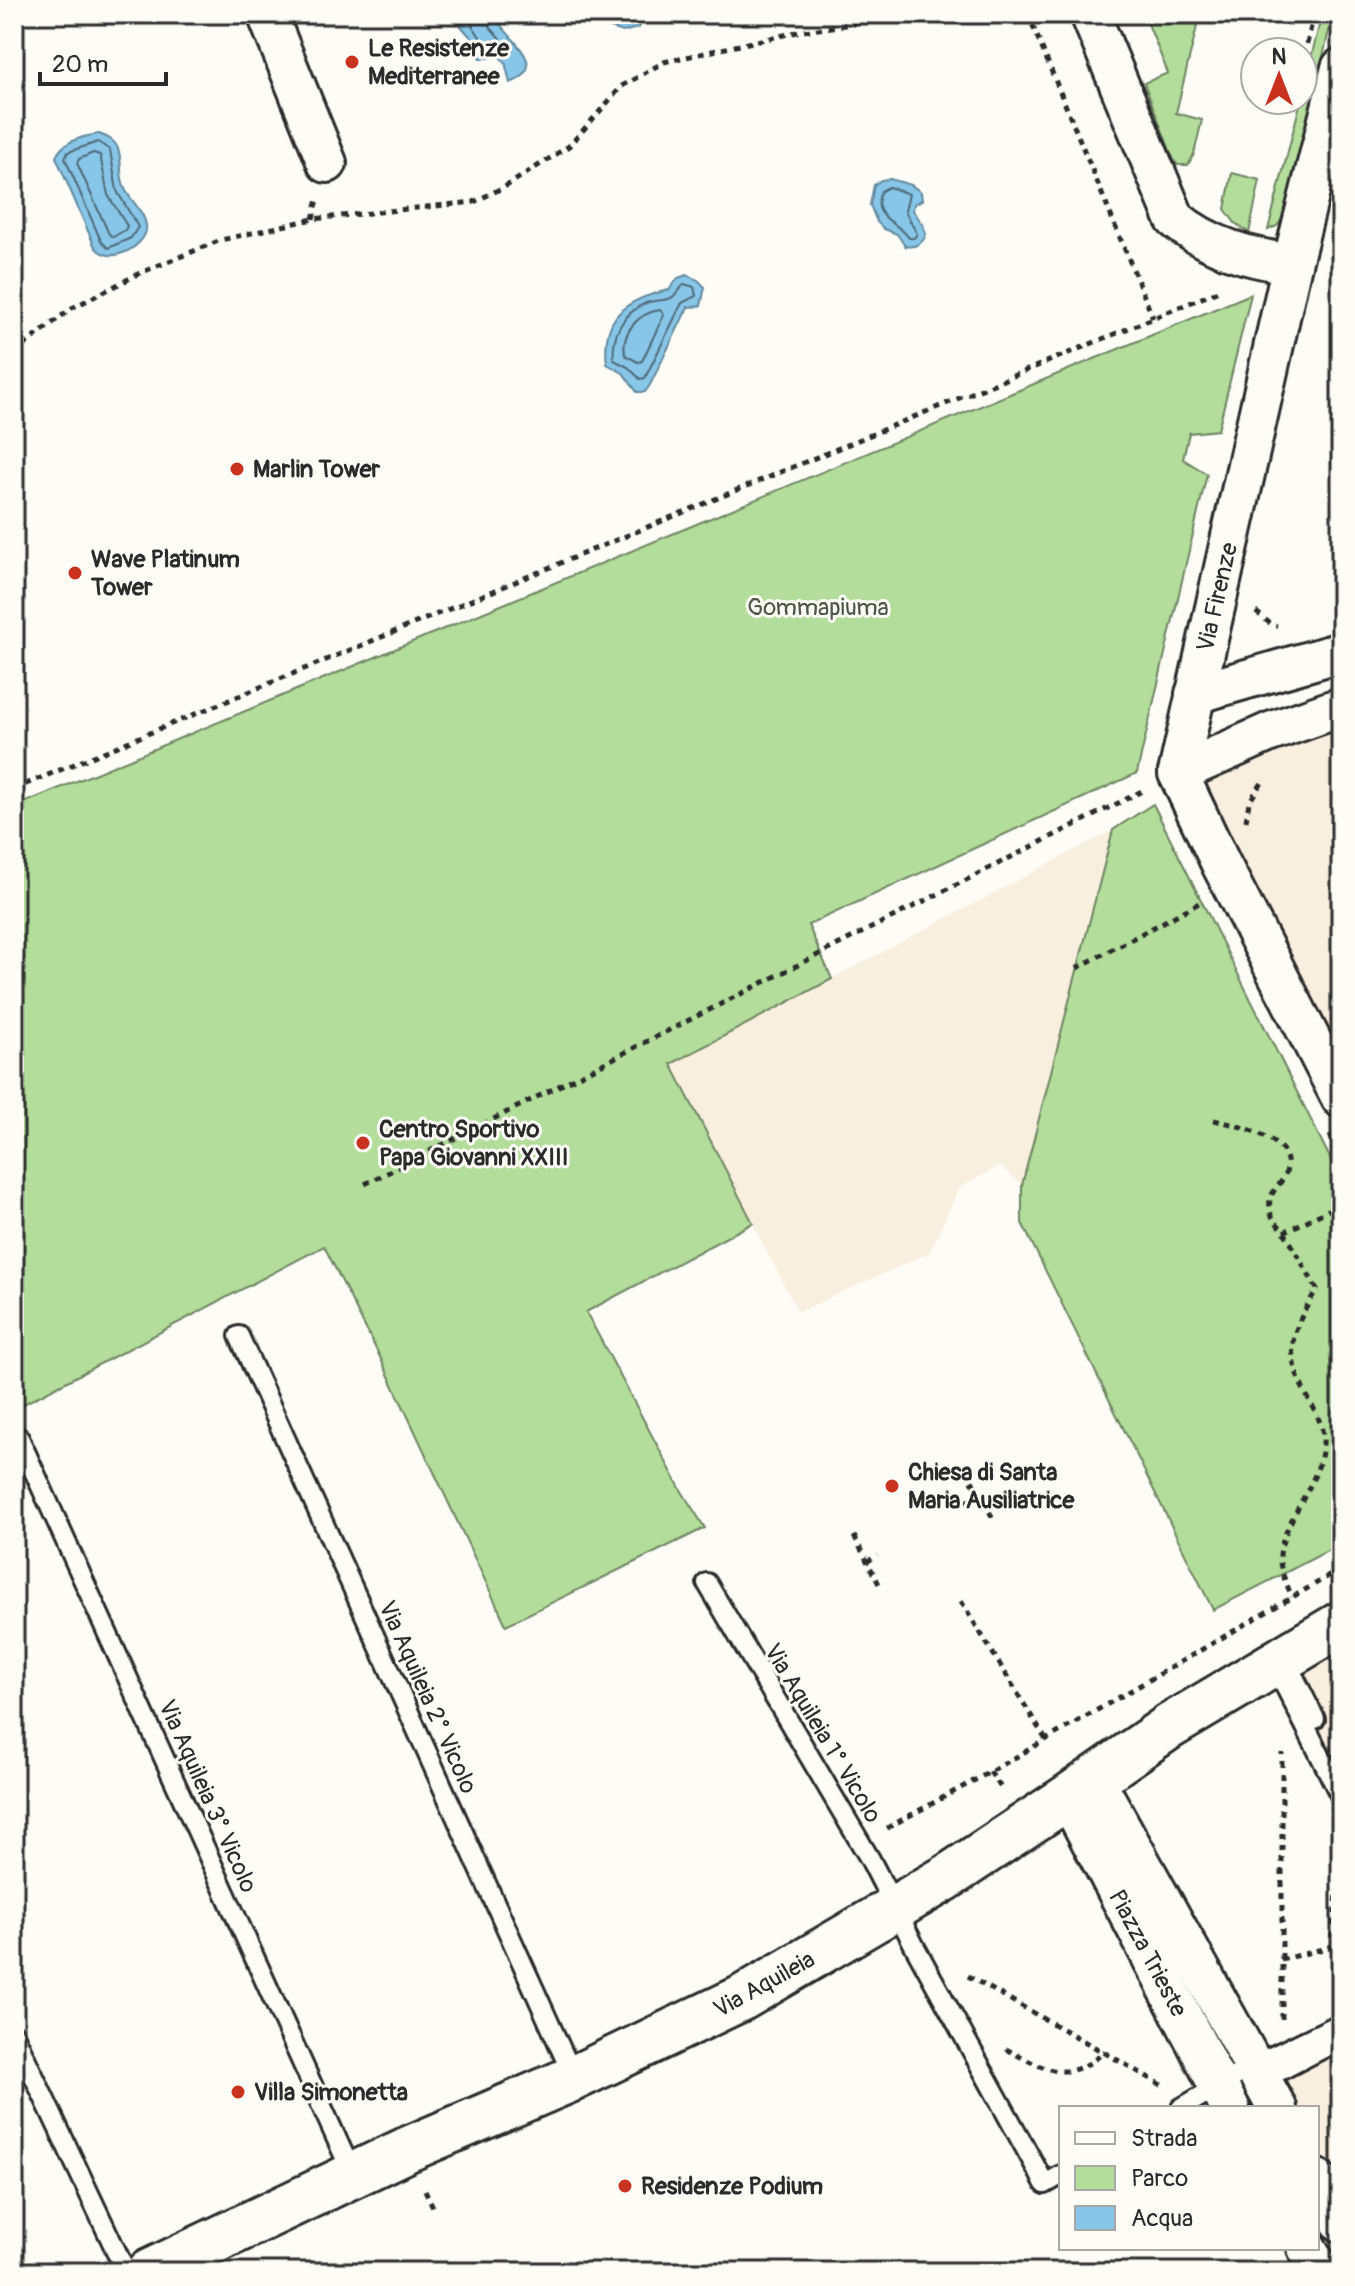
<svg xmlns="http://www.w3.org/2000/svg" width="1355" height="2286" font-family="Pangolin,sans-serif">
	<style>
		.built { fill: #f8efde }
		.green { fill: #b2dd9a; stroke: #6e8462; stroke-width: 2 }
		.water { fill: #87c6e8; stroke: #62889c; stroke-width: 2 }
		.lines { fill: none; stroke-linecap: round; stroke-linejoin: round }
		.shore { stroke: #506977; stroke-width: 2 }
		.service-casing { stroke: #2b2b2b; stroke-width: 24 }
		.minor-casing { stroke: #2b2b2b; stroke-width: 44 }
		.tertiary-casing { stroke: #2b2b2b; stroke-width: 50 }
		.path { stroke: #2b2b2b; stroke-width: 5; stroke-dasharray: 6 6; stroke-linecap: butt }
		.service { stroke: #fdfcf7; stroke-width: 18 }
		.minor { stroke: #fdfcf7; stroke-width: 38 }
		.tertiary { stroke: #fdfcf7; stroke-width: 44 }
		.poi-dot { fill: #c8321e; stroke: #fdfcf7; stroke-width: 3 }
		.labels { text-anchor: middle; stroke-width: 6; stroke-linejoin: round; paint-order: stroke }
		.poi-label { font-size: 24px; font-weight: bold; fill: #2b2b2b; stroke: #fdfcf7; text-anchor: start }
		.street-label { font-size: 24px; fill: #2b2b2b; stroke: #fdfcf7 }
		.park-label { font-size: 24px; fill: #4d5847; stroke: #fdfcf7 }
	</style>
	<rect width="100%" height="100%" fill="#fdfcf7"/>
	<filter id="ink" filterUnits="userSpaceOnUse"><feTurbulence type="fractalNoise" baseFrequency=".0125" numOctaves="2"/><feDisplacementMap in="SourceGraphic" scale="16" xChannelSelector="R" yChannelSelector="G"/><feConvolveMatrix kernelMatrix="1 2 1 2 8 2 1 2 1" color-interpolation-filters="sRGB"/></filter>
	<g filter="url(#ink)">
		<!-- built -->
		<g class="built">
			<polygon points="1341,707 1341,1098 1178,773"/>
			<polygon points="1113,830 1022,1185 1000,1166 959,1188 929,1253 798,1312 671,1064"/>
			<polygon points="1341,1624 1341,1770 1284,1657"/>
			<polygon points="1341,2039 1341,2222 1317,2179 1317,2108 1277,2108 1282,2070"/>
		</g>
		<!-- green -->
		<g class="green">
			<polygon points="1144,14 1200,14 1176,113 1202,120 1194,154 1188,165 1178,165 1174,161 1144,83 1168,73"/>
			<polygon points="1322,14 1333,14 1286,214 1277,226 1268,230 1301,100 1303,100 1303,90"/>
			<polygon points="1232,173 1260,180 1249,233 1235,223 1225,209"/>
			<polygon points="1251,294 1218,430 1189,433 1183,459 1207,474 1137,773 808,925 832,979 671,1064 753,1223 586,1312 681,1490 705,1528 506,1625 379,1355 324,1246 14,1409 14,807"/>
			<polygon points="1153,804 1341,1180 1341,1544 1213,1610 1022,1223 1022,1185 1113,830"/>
		</g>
		<!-- water -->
		<g class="water">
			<path d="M461 14H493C504 36 554 67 510 83L505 62 499 56 481 59 475 42 461 26Z"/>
			<polygon points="568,14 651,14 642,20 638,28 623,32"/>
			<path d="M99 134C107 137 115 140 118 149 123 161 118 176 126 191 132 202 148 216 146 230 144 247 107 268 94 245L56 157C62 141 84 136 99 134Z"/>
			<path d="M890 179 911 185 921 192 922 200 914 204 913 210 923 225 926 234C923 244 914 248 905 246L897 234 884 229 877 222 870 205 874 185 881 180Z"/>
			<path d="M686 275 698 280 705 287 701 306 688 307 650 385 645 392H637L623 373 607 364C601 316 626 299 669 290L678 278Z"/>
		</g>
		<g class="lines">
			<!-- shore -->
			<g class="shore">
				<path d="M469 14C470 28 481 34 485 47L501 48 503 42 491 28 486 14"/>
				<polygon points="98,142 110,150 117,191 138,227 131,238 108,248 101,241 65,158 68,152"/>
				<polygon points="93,153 100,155 108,195 127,226 125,230 113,237 109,234 77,163 79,159"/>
				<path d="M889 187 909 194 905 211 917 234 914 238H909C897 220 870 219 881 191Z"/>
				<path d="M684 284 694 287 696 296 682 303 645 378 640 379 628 367 614 360C611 335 623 313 646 303 654 300 664 301 671 298 677 295 680 289 684 284Z"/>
				<path d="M660 310 664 315 642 361 638 362 625 355C621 332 638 313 660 310Z"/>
			</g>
			<defs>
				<g id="service">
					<polyline points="239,1336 574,2078"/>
					<polyline points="19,1438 353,2175"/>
					<polyline points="707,1583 870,1859 915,1947 1045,2184 1061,2175"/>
					<polyline points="1284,1657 1315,1719"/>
					<polyline points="1274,1664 1341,1797"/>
					<polyline points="14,2034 126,2272"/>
					<polyline points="1262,2080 1341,2039"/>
					<polyline points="1181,2108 1254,2065 1341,2023"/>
				</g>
				<g id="minor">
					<polyline points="267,14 327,163"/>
					<path d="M1090 14 1175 219C1208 247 1250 258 1292 264"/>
					<polyline points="1341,68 1292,264 1178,773 1221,864 1341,1098"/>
					<polyline points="1195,694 1341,652"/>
					<polyline points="1178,773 1270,732 1341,707"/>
					<polyline points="1094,1778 1277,2108"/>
					<polyline points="1068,1797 1230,2108"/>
					<polyline points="1317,2179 1341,2222"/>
					<polyline points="1307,2248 1321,2272"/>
				</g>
				<polyline id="tertiary" points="149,2272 406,2150 574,2078 742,1998 946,1878 1068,1797 1170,1726 1341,1624"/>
			</defs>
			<!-- service casing -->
			<use href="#service" class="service-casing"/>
			<!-- minor casing -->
			<use href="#minor" class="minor-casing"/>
			<!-- tertiary casing -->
			<use href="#tertiary" class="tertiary-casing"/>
			<!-- path -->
			<g class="path">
				<polyline points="1028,14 1153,318"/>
				<polyline points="1307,44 1314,14"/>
				<polyline points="313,219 318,199"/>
				<polyline points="14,353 72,308 140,273 221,240 313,219 474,202 508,185 569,146 622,86 664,62 797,32 853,24 868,14"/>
				<polyline points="1256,612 1272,625 1277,626"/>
				<polyline points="14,789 1221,290"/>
				<polyline points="1246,821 1249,802 1264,780"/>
				<polyline points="1077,968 1199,903"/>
				<path d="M1214 1120C1236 1125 1297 1138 1286 1172 1281 1187 1267 1191 1270 1210 1271 1219 1281 1227 1286 1235 1297 1253 1306 1271 1317 1289 1292 1331 1282 1351 1307 1396 1314 1408 1322 1423 1323 1436 1326 1481 1277 1524 1280 1562 1281 1573 1288 1587 1292 1597"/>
				<polyline points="1330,1135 1341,1157"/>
				<polyline points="365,1184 1142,791"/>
				<polyline points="1284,1232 1341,1204"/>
				<polyline points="966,1470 994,1520"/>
				<polyline points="966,1502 979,1494"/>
				<polyline points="854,1536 880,1586"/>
				<polyline points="867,1562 877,1555"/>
				<polyline points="961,1601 1046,1740"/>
				<polyline points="990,1772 1002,1789"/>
				<polyline points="887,1828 990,1772 1341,1569"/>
				<polyline points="1281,1960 1330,1947 1341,1866"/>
				<polyline points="968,1976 1162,2085"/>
				<polyline points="1282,2019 1282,1753"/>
				<path d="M1006 2049C1046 2070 1068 2085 1105 2051"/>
				<polyline points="425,2190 435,2211"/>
				<polyline points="72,2272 90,2264"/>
			</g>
			<!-- service -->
			<use href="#service" class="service"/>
			<!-- minor -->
			<use href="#minor" class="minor"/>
			<!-- tertiary -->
			<use href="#tertiary" class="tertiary"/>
		</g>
	</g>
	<!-- markers -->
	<g class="poi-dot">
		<circle cx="352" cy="62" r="8"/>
		<circle cx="237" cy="469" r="8"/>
		<circle cx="75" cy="573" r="8"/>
		<circle cx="363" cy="1143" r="8"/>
		<circle cx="892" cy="1486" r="8"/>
		<circle cx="238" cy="2092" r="8"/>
		<circle cx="625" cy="2186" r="8"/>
	</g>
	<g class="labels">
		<!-- poi labels -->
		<g class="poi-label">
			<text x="368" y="56">Le Resistenze<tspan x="368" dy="28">Mediterranee</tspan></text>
			<text x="253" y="477">Marlin Tower</text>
			<text x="91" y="567">Wave Platinum<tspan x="91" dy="28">Tower</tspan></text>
			<text x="379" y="1137">Centro Sportivo<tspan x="379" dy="28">Papa Giovanni XXIII</tspan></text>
			<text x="908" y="1480">Chiesa di Santa<tspan x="908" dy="28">Maria Ausiliatrice</tspan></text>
			<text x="254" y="2100">Villa Simonetta</text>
			<text x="641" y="2194">Residenze Podium</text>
		</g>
		<!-- street labels -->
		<g class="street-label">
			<text transform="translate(1217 597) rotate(-77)" y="8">Via Firenze</text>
			<text transform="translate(428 1697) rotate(66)" y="8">Via Aquileia 2° Vicolo</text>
			<text transform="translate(823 1733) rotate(59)" y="8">Via Aquileia 1° Vicolo</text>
			<text transform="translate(208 1796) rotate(66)" y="8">Via Aquileia 3° Vicolo</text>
			<text transform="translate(1148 1953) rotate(62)" y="8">Piazza Trieste</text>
			<text transform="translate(764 1984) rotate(-29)" y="8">Via Aquileia</text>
		</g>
		<!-- park labels -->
		<g class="park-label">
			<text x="818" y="615">Gommapiuma</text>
		</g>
	</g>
	<!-- margin -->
	<rect width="1355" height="2286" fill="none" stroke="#fdfcf7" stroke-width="48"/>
	<rect x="24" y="24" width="1307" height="2238" fill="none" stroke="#2b2b2b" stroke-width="3" filter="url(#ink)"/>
	<!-- legend -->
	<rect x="1059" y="2106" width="260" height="144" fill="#fdfcf7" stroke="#a9a8a5" stroke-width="2"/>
	<rect x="1075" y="2132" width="40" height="12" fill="#fdfcf7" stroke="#a9a8a5" stroke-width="2"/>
	<text x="1131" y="2146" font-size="24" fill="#2b2b2b">Strada</text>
	<rect x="1075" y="2166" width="40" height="24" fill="#b2dd9a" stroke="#a9a8a5" stroke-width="2"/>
	<text x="1131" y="2186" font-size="24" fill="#2b2b2b">Parco</text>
	<rect x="1075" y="2206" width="40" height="24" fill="#87c6e8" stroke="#a9a8a5" stroke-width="2"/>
	<text x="1131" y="2226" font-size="24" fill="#2b2b2b">Acqua</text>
	<!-- north arrow -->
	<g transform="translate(1279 76)"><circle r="38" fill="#fdfcf7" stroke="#a9a8a5" stroke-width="2"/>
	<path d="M0-6L14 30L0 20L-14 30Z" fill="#c8321e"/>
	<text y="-12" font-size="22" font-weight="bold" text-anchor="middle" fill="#2b2b2b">N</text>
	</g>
	<!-- scale -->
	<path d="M40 72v12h126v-12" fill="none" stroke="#2b2b2b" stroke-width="4"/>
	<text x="52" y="72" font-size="24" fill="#2b2b2b" stroke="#fdfcf7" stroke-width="6" paint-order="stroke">20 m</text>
</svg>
